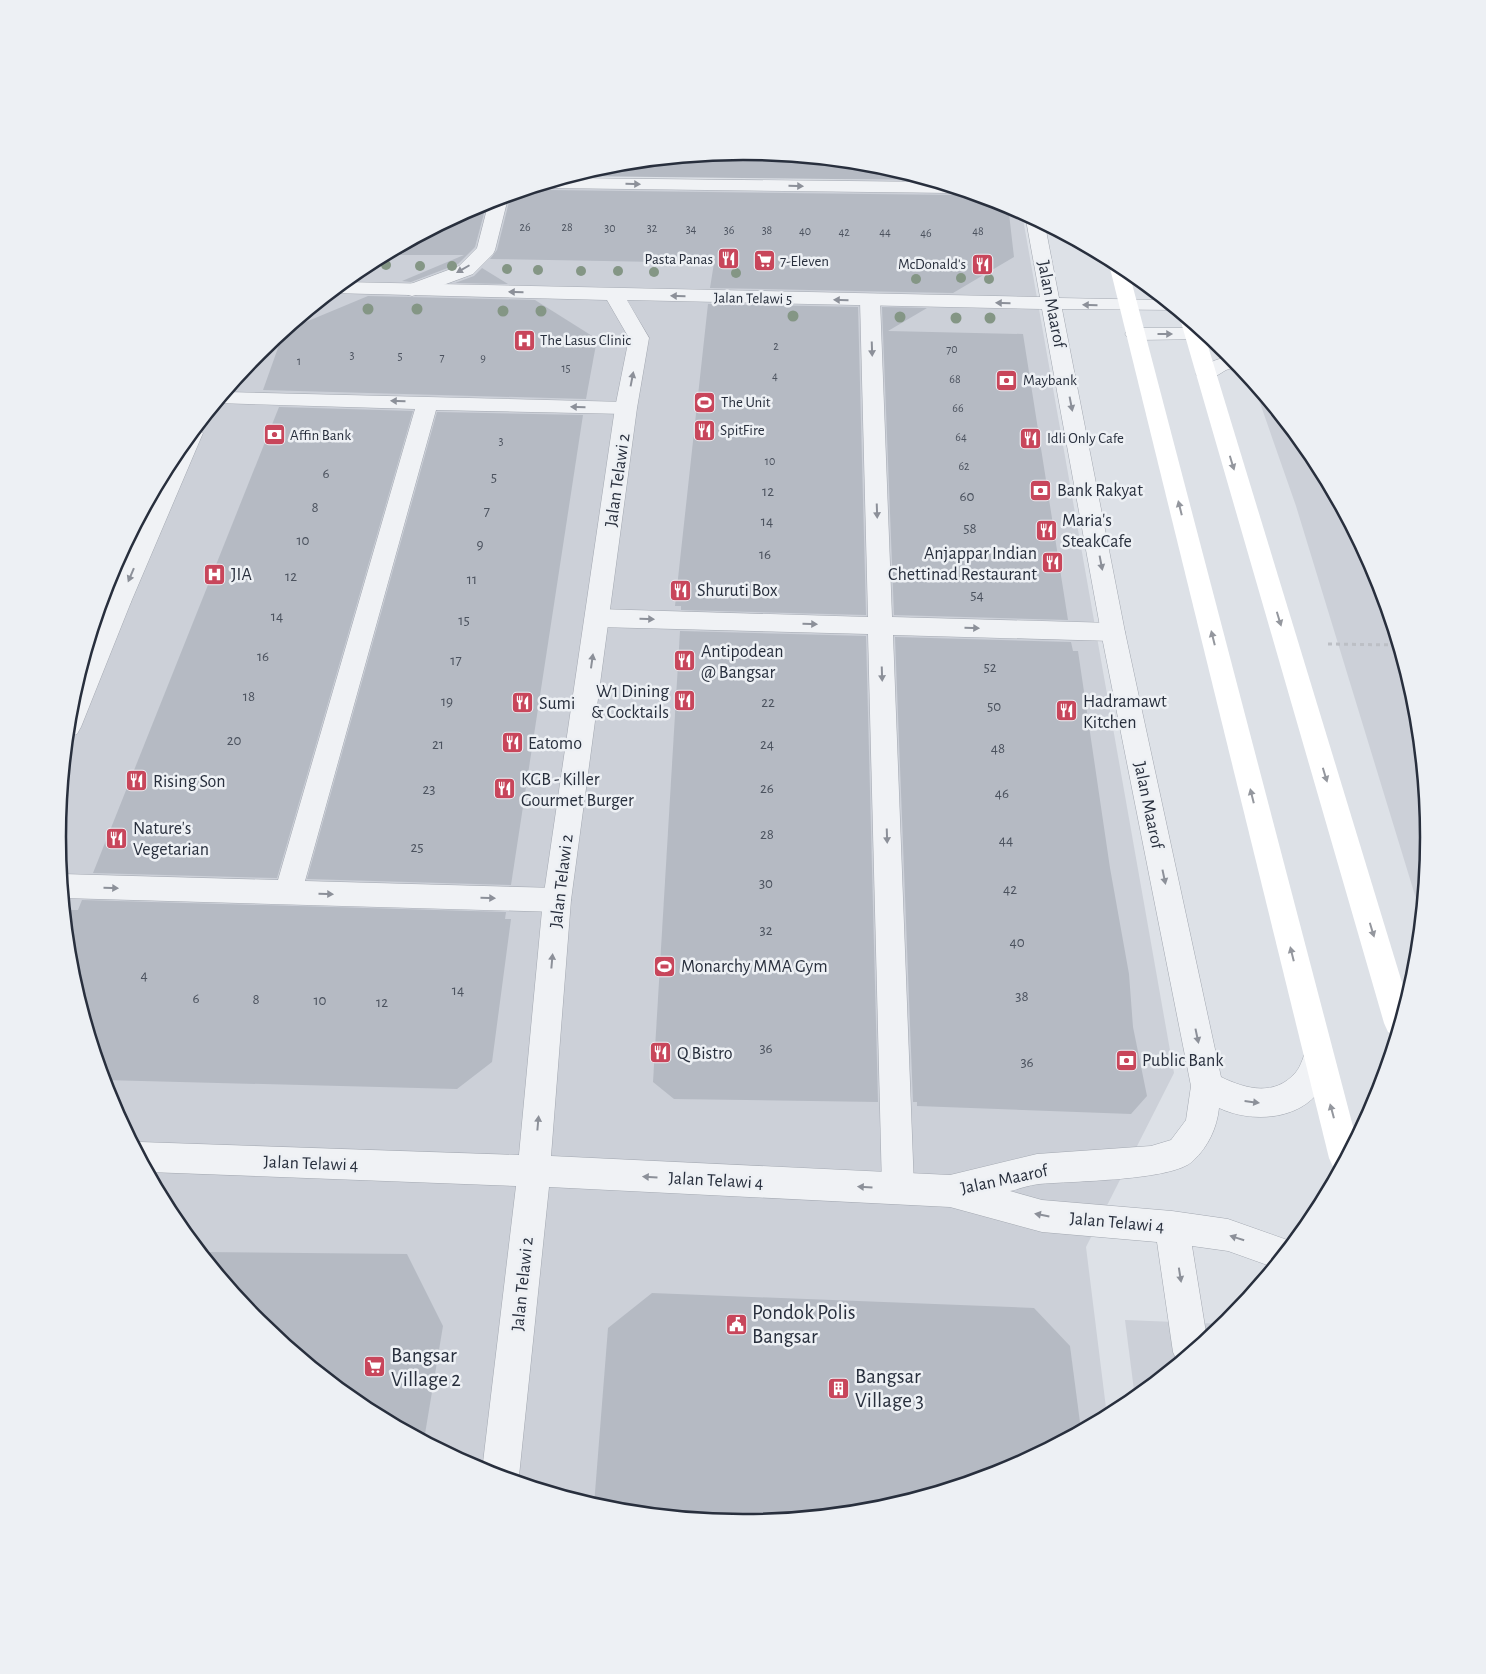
<svg xmlns="http://www.w3.org/2000/svg" width="1486" height="1674" font-family="'Alegreya Sans',sans-serif">
	<style>
		.built { fill: #ccd0d8 }
		.building { fill: #b5bac3 }
		.lines { fill: none; stroke-linecap: round; stroke-linejoin: round }
		.lane-casing { stroke: #a3a8b1; stroke-width: 1 }
		.street-casing { stroke: #a3a8b1; stroke-width: 1 }
		.path { stroke: #bcbfc5; stroke-width: 3; stroke-dasharray: 4 4; stroke-linecap: butt }
		.lane { fill: #f0f2f5; fill-rule: evenodd }
		.street { fill: #f0f2f5; fill-rule: evenodd }
		.secondary { fill: #fff; fill-rule: evenodd }
		.tree { fill: #849685 }
		.oneway { fill: #8c9099 }
		.oneway2 { fill: #94979e }
		.labels { text-anchor: middle; stroke-width: 5; stroke-linejoin: round; paint-order: stroke }
		.far-number-label { font-size: 12px; fill: #4b525e }
		.far-poi-label { font-size: 15px; fill: #282f3d; stroke: #edf0f4; text-anchor: start }
		.far-street-label { font-size: 15px; fill: #282f3d; stroke: #edf0f4 }
		.number-label { font-size: 15px; fill: #4b525e }
		.street-label { font-size: 18px; fill: #282f3d; stroke: #edf0f4 }
		.poi-label { font-size: 18px; fill: #282f3d; stroke: #edf0f4; text-anchor: start }
		.near-poi-label { font-size: 21px; fill: #282f3d; stroke: #edf0f4; text-anchor: start }
		.rim { fill: none; stroke: #282f3d; stroke-width: 2.5 }
	</style>
	<rect width="100%" height="100%" fill="#dde1e7"/>
	<!-- built -->
	<g class="built">
		<polygon points="560,179 928,180 1006,204 1022,213 1174,1073 1086,1247 1107,1416 1005,1470 876,1509 743,1522 609,1509 480,1470 362,1407 258,1322 173,1218 110,1099 71,970 58,837 71,703 110,574 173,456 258,352 362,267 481,204"/>
		<polygon points="1253,383 1313,456 1376,575 1415,704 1428,837 1421,915 1296,506"/>
		<polygon points="1125,1320 1225,1324 1135,1398"/>
	</g>
	<!-- building -->
	<g class="building">
		<polygon points="743,152 877,165 927,180 571,176 610,165"/>
		<polygon points="540,186 549,190 954,195 963,191 1008,205 1014,257 953,293 710,288 714,263 490,259 497,250 510,198 508,195"/>
		<polygon points="487,202 475,247 458,264 411,282 402,281 464,255 385,255"/>
		<polygon points="482,268 508,284 455,283 474,276"/>
		<polygon points="368,296 535,300 597,339 586,399 263,390 284,331"/>
		<polygon points="708,304 858,307 866,615 681,610 681,606 675,606"/>
		<polygon points="882,307 927,308 888,331 1023,334 1068,620 894,615"/>
		<polygon points="279,407 413,411 277,878 93,873"/>
		<polygon points="437,412 583,415 511,885 307,879"/>
		<polygon points="680,631 866,636 878,1102 674,1099 653,1082"/>
		<polygon points="895,637 1071,642 1073,651 1078,651 1110,868 1129,974 1133,1027 1147,1096 1131,1114 917,1106 917,1102 913,1102"/>
		<polygon points="82,900 506,912 505,919 511,919 492,1062 457,1089 104,1080 71,970 65,910 78,910"/>
		<polygon points="201,1252 407,1254 443,1326 424,1440 362,1407 258,1322"/>
		<polygon points="652,1293 1034,1308 1070,1346 1081,1430 1005,1470 876,1509 743,1522 609,1509 594,1505 608,1328"/>
	</g>
	<g class="lines">
		<defs>
			<g id="lane">
				<polygon points="566,178 935,182 961,190 954,193 549,188 542,185"/>
				<polygon points="506,196 508,198 495,250 493,254 473,274 419,294 412,296 405,294 402,290 405,286 459,266 477,248 489,201"/>
				<polygon points="870,294 877,296 880,300 892,617 1113,623 1122,626 1125,632 1122,638 1113,641 893,635 914,1188 910,1199 898,1204 886,1199 882,1188 868,634 598,627 589,624 586,618 589,612 598,609 868,617 860,300 863,296"/>
				<polygon points="226,392 626,402 633,403 637,408 633,413 626,414 436,410 305,881 557,888 567,892 571,900 567,908 557,912 63,898 62,874 278,880 415,409 216,403"/>
				<polygon points="104,594 119,594 127,596 131,602 127,608 119,610 99,610"/>
			</g>
			<g id="street">
				<path d="M1029 216 1045 225 1059 298 1164 300 1177 310 1062 309 1125 632 1221 1077C1246 1089 1275 1097 1296 1072 1301 1066 1304 1055 1307 1047L1318 1043 1329 1047 1333 1057C1330 1067 1327 1080 1321 1089 1299 1121 1251 1123 1219 1108 1217 1128 1208 1147 1193 1161 1173 1181 1071 1181 1039 1184 1029 1185 1019 1189 1010 1191L1042 1200 1172 1211 1228 1219 1293 1242 1273 1267 1228 1251 1192 1246 1207 1339 1178 1363 1173 1352 1157 1242 1042 1232 950 1207 549 1187 519 1476 516 1481 482 1471 516 1186 149 1172 134 1144 140 1142 519 1155 543 900 615 408 629 338 607 300 331 293 343 282 1040 297 1026 220ZM627 300 1042 309 1101 632 1191 1086 1186 1120 1171 1140 1151 1146 1037 1154 950 1175 551 1156 571 900 637 408 649 338Z"/>
				<polygon points="1135,328 1198,328 1211,339 1135,340 1128,338 1125,334 1128,330"/>
				<path d="M1231 356 1239 366 1226 370 1213 378 1206 380 1199 378 1196 374C1203 363 1218 359 1231 356Z"/>
				<polygon points="197,428 203,433 131,602 81,727 77,734 67,737 71,703 86,652 107,602 162,477 173,456"/>
			</g>
		</defs>
		<!-- lane casing -->
		<use href="#lane" class="lane-casing"/>
		<!-- street casing -->
		<use href="#street" class="street-casing"/>
		<!-- path -->
		<polyline class="path" points="1328,644 1398,645"/>
		<!-- lane -->
		<use href="#lane" class="lane"/>
		<!-- street -->
		<use href="#street" class="street"/>
		<!-- secondary -->
		<g class="secondary">
			<polygon points="1111,260 1129,272 1356,1138 1338,1171 1334,1169 1329,1158 1109,264"/>
			<polygon points="1185,317 1204,333 1407,999 1396,1035 1388,1032 1384,1023 1181,322"/>
		</g>
	</g>
	<!-- trees -->
	<g class="tree">
		<circle cx="386" cy="265" r="5"/>
		<circle cx="420" cy="266" r="5"/>
		<circle cx="452" cy="266" r="5"/>
		<circle cx="507" cy="269" r="5"/>
		<circle cx="538" cy="270" r="5"/>
		<circle cx="581" cy="271" r="5"/>
		<circle cx="618" cy="271" r="5"/>
		<circle cx="654" cy="272" r="5"/>
		<circle cx="736" cy="273" r="5"/>
		<circle cx="961" cy="278" r="5"/>
		<circle cx="916" cy="279" r="5"/>
		<circle cx="989" cy="279" r="5"/>
		<circle cx="368" cy="309" r="5.5"/>
		<circle cx="417" cy="309" r="5.5"/>
		<circle cx="503" cy="311" r="5.5"/>
		<circle cx="541" cy="311" r="5.5"/>
		<circle cx="793" cy="316" r="5.5"/>
		<circle cx="900" cy="317" r="5.5"/>
		<circle cx="956" cy="318" r="5.5"/>
		<circle cx="990" cy="318" r="5.5"/>
	</g>
	<!-- one-way arrows -->
	<defs><path id="oneway-solid" d="M-6-.8H1V-3.2L6.5 0L1 3.2V.8H-6Z" transform="scale(1.25)"/></defs>
	<g class="oneway">
		<use href="#oneway-solid" transform="translate(633 184) rotate(1)"/>
		<use href="#oneway-solid" transform="translate(796 186) rotate(1)"/>
		<use href="#oneway-solid" transform="translate(463 269) rotate(150)"/>
		<use href="#oneway-solid" transform="translate(516 292) rotate(-179)"/>
		<use href="#oneway-solid" transform="translate(678 296) rotate(-179)"/>
		<use href="#oneway-solid" transform="translate(841 300) rotate(-179)"/>
		<use href="#oneway-solid" transform="translate(1003 303) rotate(-179)"/>
		<use href="#oneway-solid" transform="translate(1090 305) rotate(-179)"/>
		<use href="#oneway-solid" transform="translate(1165 334)"/>
		<use href="#oneway-solid" transform="translate(872 349) rotate(88)"/>
		<use href="#oneway-solid" transform="translate(632 379) rotate(-79)"/>
		<use href="#oneway-solid" transform="translate(398 401) rotate(-179)"/>
		<use href="#oneway-solid" transform="translate(1071 404) rotate(79)"/>
		<use href="#oneway-solid" transform="translate(578 407) rotate(-178)"/>
		<use href="#oneway-solid" transform="translate(877 511) rotate(88)"/>
		<use href="#oneway-solid" transform="translate(1101 563) rotate(79)"/>
		<use href="#oneway-solid" transform="translate(131 575) rotate(113)"/>
		<use href="#oneway-solid" transform="translate(647 619) rotate(1)"/>
		<use href="#oneway-solid" transform="translate(810 624) rotate(1)"/>
		<use href="#oneway-solid" transform="translate(972 628) rotate(2)"/>
		<use href="#oneway-solid" transform="translate(592 661) rotate(-82)"/>
		<use href="#oneway-solid" transform="translate(882 674) rotate(88)"/>
		<use href="#oneway-solid" transform="translate(887 836) rotate(88)"/>
		<use href="#oneway-solid" transform="translate(1164 877) rotate(78)"/>
		<use href="#oneway-solid" transform="translate(111 888) rotate(2)"/>
		<use href="#oneway-solid" transform="translate(326 894) rotate(1)"/>
		<use href="#oneway-solid" transform="translate(488 898) rotate(1)"/>
		<use href="#oneway-solid" transform="translate(552 961) rotate(-85)"/>
		<use href="#oneway-solid" transform="translate(1197 1036) rotate(78)"/>
		<use href="#oneway-solid" transform="translate(1252 1102) rotate(7)"/>
		<use href="#oneway-solid" transform="translate(538 1123) rotate(-85)"/>
		<use href="#oneway-solid" transform="translate(650 1177) rotate(-177)"/>
		<use href="#oneway-solid" transform="translate(865 1187) rotate(-177)"/>
		<use href="#oneway-solid" transform="translate(1042 1215) rotate(-169)"/>
		<use href="#oneway-solid" transform="translate(1237 1238) rotate(-163)"/>
		<use href="#oneway-solid" transform="translate(1180 1275) rotate(81)"/>
	</g>
	<g class="oneway2">
		<use href="#oneway-solid" transform="translate(1232 463) rotate(73)"/>
		<use href="#oneway-solid" transform="translate(1180 508) rotate(-104)"/>
		<use href="#oneway-solid" transform="translate(1279 619) rotate(73)"/>
		<use href="#oneway-solid" transform="translate(1213 638) rotate(-104)"/>
		<use href="#oneway-solid" transform="translate(1325 775) rotate(73)"/>
		<use href="#oneway-solid" transform="translate(1252 796) rotate(-104)"/>
		<use href="#oneway-solid" transform="translate(1372 930) rotate(73)"/>
		<use href="#oneway-solid" transform="translate(1292 954) rotate(-104)"/>
		<use href="#oneway-solid" transform="translate(1332 1111) rotate(-105)"/>
	</g>
	<!-- icons -->
	<defs>
		<symbol id="restaurant-square" viewBox="-11 -11 22 22"><rect x="-9" y="-9" width="18" height="18" rx="4" fill="#c8465b" stroke="#edf0f4"/><path d="M-5-6h1v4h1v-4h1v4h1v-4h1v5L-1.5 .5V6h-2V.5L-5-1ZM5-6V6H3V1.5H1.5Q1.5-4 5-6Z" fill="#fff"/></symbol>
		<symbol id="supermarket-square" viewBox="-11 -11 22 22"><rect x="-9" y="-9" width="18" height="18" rx="4" fill="#c8465b" stroke="#edf0f4"/><path d="M-6-5.5h2.5l.6 2H6L4.5 2H-2.5L-4.4-4H-6ZM-1.5 3.2a1.3 1.3 0 1 0 .1 0ZM3 3.2a1.3 1.3 0 1 0 .1 0Z" fill="#fff"/></symbol>
		<symbol id="hospital-square" viewBox="-11 -11 22 22"><rect x="-9" y="-9" width="18" height="18" rx="4" fill="#c8465b" stroke="#edf0f4"/><path d="M-5-5h3v3.5h4V-5h3V5h-3V1.5h-4V5h-3Z" fill="#fff"/></symbol>
		<symbol id="bank-square" viewBox="-11 -11 22 22"><rect x="-9" y="-9" width="18" height="18" rx="4" fill="#c8465b" stroke="#edf0f4"/><path d="M-6-4H6V4H-6ZM0-2.3a2.3 2.3 0 1 0 0 4.6a2.3 2.3 0 1 0 0-4.6Z" fill="#fff"/></symbol>
		<symbol id="stadium-square" viewBox="-11 -11 22 22"><rect x="-9" y="-9" width="18" height="18" rx="4" fill="#c8465b" stroke="#edf0f4"/><path d="M0-5a6.5 5 0 1 0 0 10a6.5 5 0 1 0 0-10ZM-3.5-1.8h7v3.6h-7Z" fill="#fff"/></symbol>
		<symbol id="civic-square" viewBox="-11 -11 22 22"><rect x="-9" y="-9" width="18" height="18" rx="4" fill="#c8465b" stroke="#edf0f4"/><path d="M-.6-6.5H3V-4.5H.6V-3L4-1V1h2V6H-6V1h2V-1L-.6-3ZM-1.2 2.5V6h2.4V2.5Z" fill="#fff"/></symbol>
		<symbol id="building-square" viewBox="-11 -11 22 22"><rect x="-9" y="-9" width="18" height="18" rx="4" fill="#c8465b" stroke="#edf0f4"/><path d="M-4-6H4V6H1V3H-1V6H-4ZM-2.5-4.3h1.7v1.8h-1.7ZM.8-4.3h1.7v1.8H.8ZM-2.5-1h1.7V.8h-1.7ZM.8-1h1.7V.8H.8Z" fill="#fff"/></symbol>
	</defs>
	<g fill-rule="evenodd">
		<use href="#restaurant-square" x="716" y="246" width="25" height="25"/>
		<use href="#supermarket-square" x="752" y="248" width="25" height="25"/>
		<use href="#restaurant-square" x="970" y="252" width="25" height="25"/>
		<use href="#hospital-square" x="512" y="328" width="25" height="25"/>
		<use href="#bank-square" x="994" y="368" width="25" height="25"/>
		<use href="#stadium-square" x="692" y="390" width="25" height="25"/>
		<use href="#restaurant-square" x="692" y="418" width="25" height="25"/>
		<use href="#bank-square" x="262" y="422" width="25" height="25"/>
		<use href="#restaurant-square" x="1018" y="426" width="25" height="25"/>
		<use href="#bank-square" x="1028" y="478" width="25" height="25"/>
		<use href="#restaurant-square" x="1034" y="518" width="25" height="25"/>
		<use href="#restaurant-square" x="1040" y="550" width="25" height="25"/>
		<use href="#hospital-square" x="202" y="562" width="25" height="25"/>
		<use href="#restaurant-square" x="668" y="578" width="25" height="25"/>
		<use href="#restaurant-square" x="672" y="648" width="25" height="25"/>
		<use href="#restaurant-square" x="672" y="688" width="25" height="25"/>
		<use href="#restaurant-square" x="510" y="690" width="25" height="25"/>
		<use href="#restaurant-square" x="1054" y="698" width="25" height="25"/>
		<use href="#restaurant-square" x="500" y="730" width="25" height="25"/>
		<use href="#restaurant-square" x="124" y="768" width="25" height="25"/>
		<use href="#restaurant-square" x="492" y="776" width="25" height="25"/>
		<use href="#restaurant-square" x="104" y="826" width="25" height="25"/>
		<use href="#stadium-square" x="652" y="954" width="25" height="25"/>
		<use href="#restaurant-square" x="648" y="1040" width="25" height="25"/>
		<use href="#bank-square" x="1114" y="1048" width="25" height="25"/>
		<use href="#civic-square" x="724" y="1312" width="25" height="25"/>
		<use href="#supermarket-square" x="362" y="1354" width="25" height="25"/>
		<use href="#building-square" x="826" y="1376" width="25" height="25"/>
	</g>
	<g class="labels">
		<!-- far-number labels -->
		<g class="far-number-label">
			<text x="525" y="231">26</text>
			<text x="567" y="231">28</text>
			<text x="610" y="232">30</text>
			<text x="652" y="232">32</text>
			<text x="691" y="233">34</text>
			<text x="729" y="234">36</text>
			<text x="767" y="234">38</text>
			<text x="805" y="235">40</text>
			<text x="978" y="235">48</text>
			<text x="844" y="236">42</text>
			<text x="885" y="236">44</text>
			<text x="926" y="237">46</text>
			<text x="776" y="350">2</text>
			<text x="952" y="353">70</text>
			<text x="352" y="359">3</text>
			<text x="400" y="360">5</text>
			<text x="442" y="361">7</text>
			<text x="483" y="362">9</text>
			<text x="299" y="365">1</text>
			<text x="566" y="372">15</text>
			<text x="775" y="380">4</text>
			<text x="955" y="383">68</text>
			<text x="958" y="412">66</text>
			<text x="961" y="441">64</text>
			<text x="501" y="445">3</text>
			<text x="770" y="465">10</text>
			<text x="964" y="470">62</text>
		</g>
		<!-- far-poi labels -->
		<g class="far-poi-label">
			<text x="713" y="264" text-anchor="end">Pasta Panas</text>
			<text x="780" y="266">7-Eleven</text>
			<text x="966" y="269" text-anchor="end">McDonald's</text>
			<text x="540" y="345">The Lasus Clinic</text>
			<text x="1023" y="385">Maybank</text>
			<text x="721" y="407">The Unit</text>
			<text x="720" y="435">SpitFire</text>
			<text x="290" y="440">Affin Bank</text>
			<text x="1047" y="443">Idli Only Cafe</text>
		</g>
		<!-- far-street labels -->
		<g class="far-street-label">
			<text transform="translate(753 298) rotate(1)" y="5">Jalan Telawi 5</text>
		</g>
		<!-- number labels -->
		<g class="number-label">
			<text x="326" y="478">6</text>
			<text x="494" y="482">5</text>
			<text x="768" y="496">12</text>
			<text x="967" y="501">60</text>
			<text x="315" y="512">8</text>
			<text x="487" y="516">7</text>
			<text x="767" y="526">14</text>
			<text x="970" y="533">58</text>
			<text x="303" y="545">10</text>
			<text x="480" y="549">9</text>
			<text x="765" y="559">16</text>
			<text x="291" y="581">12</text>
			<text x="472" y="584">11</text>
			<text x="977" y="600">54</text>
			<text x="277" y="621">14</text>
			<text x="464" y="625">15</text>
			<text x="263" y="661">16</text>
			<text x="456" y="665">17</text>
			<text x="990" y="672">52</text>
			<text x="249" y="701">18</text>
			<text x="447" y="706">19</text>
			<text x="768" y="707">22</text>
			<text x="994" y="711">50</text>
			<text x="234" y="745">20</text>
			<text x="438" y="749">21</text>
			<text x="767" y="749">24</text>
			<text x="998" y="753">48</text>
			<text x="767" y="793">26</text>
			<text x="429" y="794">23</text>
			<text x="1002" y="798">46</text>
			<text x="767" y="839">28</text>
			<text x="1006" y="845">44</text>
			<text x="417" y="852">25</text>
			<text x="766" y="888">30</text>
			<text x="1010" y="894">42</text>
			<text x="766" y="935">32</text>
			<text x="1017" y="947">40</text>
			<text x="144" y="980">4</text>
			<text x="458" y="995">14</text>
			<text x="1022" y="1001">38</text>
			<text x="196" y="1003">6</text>
			<text x="256" y="1004">8</text>
			<text x="320" y="1005">10</text>
			<text x="382" y="1007">12</text>
			<text x="766" y="1053">36</text>
			<text x="1027" y="1067">36</text>
		</g>
		<!-- street labels -->
		<g class="street-label">
			<text transform="translate(1052 304) rotate(79)" y="6">Jalan Maarof</text>
			<text transform="translate(617 480) rotate(-82)" y="6">Jalan Telawi 2</text>
			<text transform="translate(1149 805) rotate(78)" y="6">Jalan Maarof</text>
			<text transform="translate(561 881) rotate(-83)" y="6">Jalan Telawi 2</text>
			<text transform="translate(311 1163) rotate(2)" y="6">Jalan Telawi 4</text>
			<text transform="translate(1004 1179) rotate(-12)" y="6">Jalan Maarof</text>
			<text transform="translate(716 1180) rotate(3)" y="6">Jalan Telawi 4</text>
			<text transform="translate(1117 1222) rotate(5)" y="6">Jalan Telawi 4</text>
			<text transform="translate(522 1284) rotate(-84)" y="6">Jalan Telawi 2</text>
		</g>
		<!-- poi labels -->
		<g class="poi-label">
			<text x="1057" y="496">Bank Rakyat</text>
			<text x="1062" y="526">Maria's<tspan x="1062" dy="21">SteakCafe</tspan></text>
			<text x="1037" y="559" text-anchor="end">Anjappar Indian<tspan x="1037" dy="21">Chettinad Restaurant</tspan></text>
			<text x="231" y="580">JIA</text>
			<text x="697" y="596">Shuruti Box</text>
			<text x="701" y="657">Antipodean<tspan x="701" dy="21">@ Bangsar</tspan></text>
			<text x="669" y="697" text-anchor="end">W1 Dining<tspan x="669" dy="21">&amp; Cocktails</tspan></text>
			<text x="1083" y="707">Hadramawt<tspan x="1083" dy="21">Kitchen</tspan></text>
			<text x="539" y="709">Sumi</text>
			<text x="528" y="749">Eatomo</text>
			<text x="521" y="785">KGB - Killer<tspan x="521" dy="21">Gourmet Burger</tspan></text>
			<text x="153" y="787">Rising Son</text>
			<text x="133" y="834">Nature's<tspan x="133" dy="21">Vegetarian</tspan></text>
			<text x="681" y="972">Monarchy MMA Gym</text>
			<text x="677" y="1059">Q Bistro</text>
			<text x="1142" y="1066">Public Bank</text>
		</g>
		<!-- near-poi labels -->
		<g class="near-poi-label">
			<text x="752" y="1319">Pondok Polis<tspan x="752" dy="24">Bangsar</tspan></text>
			<text x="391" y="1362">Bangsar<tspan x="391" dy="24">Village 2</tspan></text>
			<text x="855" y="1383">Bangsar<tspan x="855" dy="24">Village 3</tspan></text>
		</g>
	</g>
	<!-- crop -->
	<path d="M0 0H1486V1674H0ZM66 837a677 677 0 1 1 1354 0a677 677 0 1 1-1354 0Z" fill="#edf0f4" fill-rule="evenodd"/>
	<path class="rim" d="M66 837a677 677 0 1 1 1354 0a677 677 0 1 1-1354 0Z"/>
</svg>
